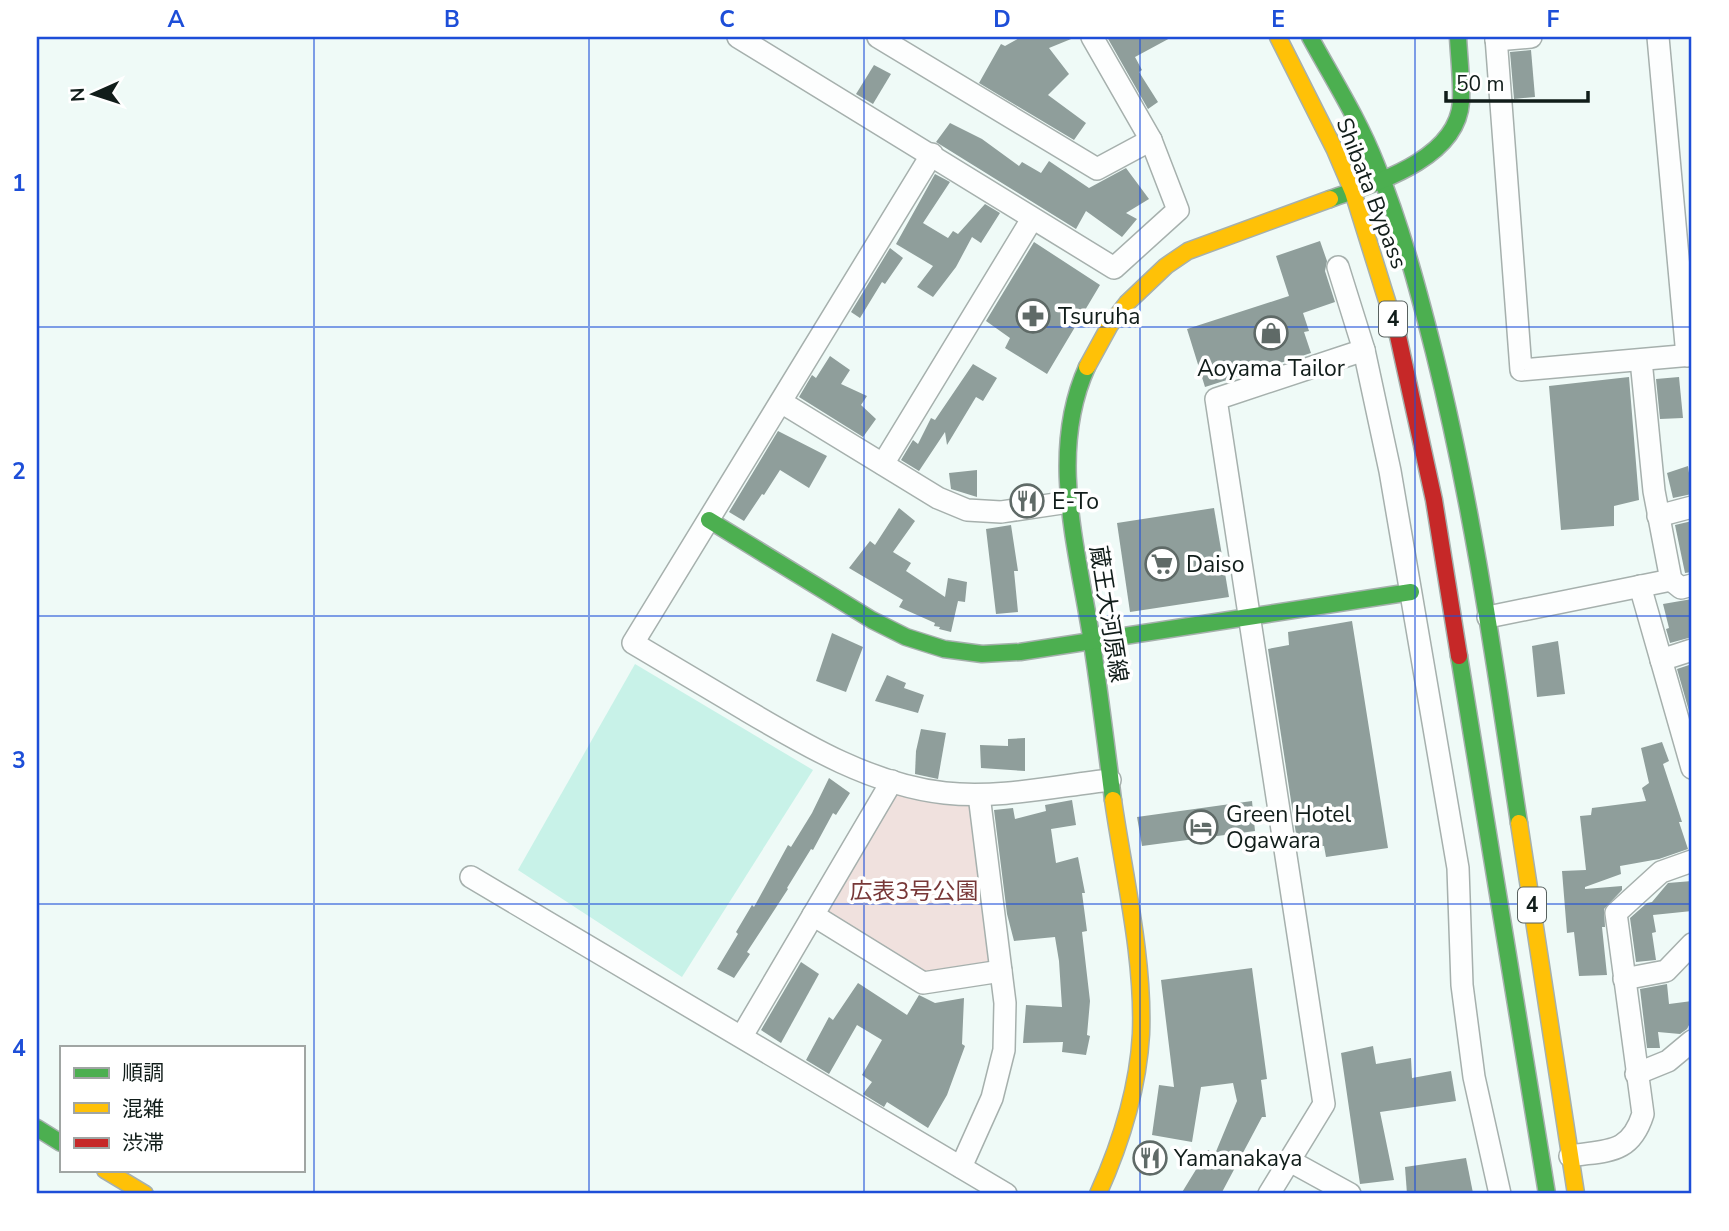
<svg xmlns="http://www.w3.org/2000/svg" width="1729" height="1231" font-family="'Nunito Sans','Noto Sans JP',sans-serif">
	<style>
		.green { fill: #f0e1de }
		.water { fill: #c8f2e8 }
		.building { fill: #8f9e9b }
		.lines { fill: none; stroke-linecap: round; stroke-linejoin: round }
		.street-casing { stroke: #a6b0ad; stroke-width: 24 }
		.fast-casing { stroke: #a6b0ad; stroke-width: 19 }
		.slow-casing { stroke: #a6b0ad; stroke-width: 19 }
		.jam-casing { stroke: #a6b0ad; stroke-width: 19 }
		.street { stroke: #fdfefe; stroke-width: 21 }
		.fast { stroke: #4caf50; stroke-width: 16 }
		.slow { stroke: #ffc107; stroke-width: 16 }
		.jam { stroke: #c62828; stroke-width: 16 }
		.grid { fill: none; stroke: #1d4ed8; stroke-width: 2; stroke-opacity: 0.55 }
		.labels { text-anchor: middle; stroke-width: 7; stroke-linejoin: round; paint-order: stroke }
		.shield { fill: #fff; stroke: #58615f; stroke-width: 2 }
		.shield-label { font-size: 21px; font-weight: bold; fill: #111d1a }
		.street-label { font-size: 23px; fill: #111d1a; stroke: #fff }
		.poi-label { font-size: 23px; fill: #111d1a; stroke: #fff; text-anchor: start }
		.park-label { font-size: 23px; fill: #783838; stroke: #fff }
		.neatline { fill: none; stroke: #1d4ed8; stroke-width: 2.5 }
		.grid-label { font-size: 23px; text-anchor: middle; font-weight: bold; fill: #1d4ed8 }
	</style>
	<rect width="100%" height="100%" fill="#effaf7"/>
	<!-- green -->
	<polygon class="green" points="899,791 960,800 969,805 992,957 988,966 926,975 829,920 826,911 891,796"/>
	<!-- water -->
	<polygon class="water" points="635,664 813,770 682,977 518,870"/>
	<!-- building -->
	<g class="building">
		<polygon points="1021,37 1076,37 1049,48 1069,74 1048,95 1086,123 1074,140 979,83 1001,44 1005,46"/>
		<polygon points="1107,37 1172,37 1135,57 1142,70 1139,72 1158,102 1148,109"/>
		<polygon points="1531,50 1535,97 1514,99 1510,52"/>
		<polygon points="874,65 891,74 873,104 856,94"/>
		<polygon points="950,123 982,139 1019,166 1022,162 1041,173 1049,161 1089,188 1126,168 1149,199 1126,213 1137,219 1122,237 1086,211 1076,229 936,142"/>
		<polygon points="935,174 950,182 923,223 948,238 953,231 958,234 985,204 1000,213 981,243 972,237 956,267 933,297 917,287 933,266 896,244"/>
		<polygon points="1320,241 1327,261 1325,271 1335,302 1303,313 1309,331 1304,332 1311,353 1205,387 1187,329 1289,296 1276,256"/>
		<polygon points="1034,242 1100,285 1047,374 1005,348 1010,338 986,321"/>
		<polygon points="890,248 903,258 885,284 882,282 860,318 851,312"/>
		<polygon points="830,356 850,370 841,384 867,396 861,405 876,419 863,437 799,397 812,375 816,378"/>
		<polygon points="973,364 997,378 983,401 976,397 947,445 945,432 919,471 901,460 913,440 918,444 931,418 935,420"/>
		<polygon points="1629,377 1639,500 1614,506 1614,526 1561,530 1549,386"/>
		<polygon points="1679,377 1683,418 1660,419 1656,379"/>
		<polygon points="778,431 827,456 809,488 780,470 764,495 762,494 744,521 729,512"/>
		<polygon points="1688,466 1692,494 1673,498 1667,473"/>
		<polygon points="977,470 977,497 951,489 949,473"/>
		<polygon points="899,508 915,521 893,552 911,563 906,571 945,597 948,578 967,582 965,602 958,601 951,632 939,629 940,627 934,626 935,623 899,607 903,600 849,568 870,541 875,545"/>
		<polygon points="1214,508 1229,597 1130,612 1117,523"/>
		<polygon points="1692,521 1692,572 1685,573 1675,525"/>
		<polygon points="1011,525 1018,571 1014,571 1018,612 996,614 986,529"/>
		<polygon points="1692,599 1692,637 1670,643 1666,629 1669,628 1663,604"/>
		<polygon points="1352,621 1388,848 1326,857 1324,846 1298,847 1268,649 1289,645 1288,632"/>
		<polygon points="832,633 863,647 846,692 816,681"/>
		<polygon points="1558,641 1565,694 1537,697 1532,646"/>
		<polygon points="1692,664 1692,710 1689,711 1677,669"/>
		<polygon points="887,675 906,683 904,688 924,695 918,713 875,701"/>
		<polygon points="921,729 946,733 938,779 915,774 916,751"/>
		<polygon points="1025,738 1025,771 981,768 980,745 1008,746 1008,739"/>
		<polygon points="1662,742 1669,761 1663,764 1682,822 1679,822 1688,849 1659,859 1620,866 1621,874 1585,887 1585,889 1622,886 1622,890 1604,909 1605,927 1602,927 1607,975 1579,976 1574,932 1567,933 1562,871 1586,870 1580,816 1591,815 1592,808 1646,801 1642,788 1649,783 1641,748"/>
		<polygon points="829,778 850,793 836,815 833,813 813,850 811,849 787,888 788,889 747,952 750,954 734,978 717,969 738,934 736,932 752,905 754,907 788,845 791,847 812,813"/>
		<polygon points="1072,800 1076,825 1051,829 1056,863 1078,857 1085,893 1082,893 1087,931 1082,932 1090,1001 1087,1035 1090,1036 1086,1055 1062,1052 1063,1042 1023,1043 1026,1005 1062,1007 1059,961 1055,937 1014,941 1007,914 994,810 1013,808 1015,819 1046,811 1045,805"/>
		<polygon points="1252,801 1255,831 1142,846 1137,817"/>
		<polygon points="1692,881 1692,911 1653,915 1656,932 1652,933 1656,960 1636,962 1630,918 1647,903 1652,902 1668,883"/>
		<polygon points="801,962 819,974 781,1043 761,1030"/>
		<polygon points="1252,968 1267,1079 1261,1080 1266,1117 1262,1117 1221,1194 1181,1194 1208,1150 1215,1154 1237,1101 1233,1083 1201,1087 1192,1142 1152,1135 1159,1085 1174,1087 1161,980"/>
		<polygon points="858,983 907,1015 919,995 935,1003 964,998 962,1044 965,1046 947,1095 928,1128 887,1102 884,1107 863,1094 872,1082 862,1075 882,1040 857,1025 829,1074 806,1060 829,1017 833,1020"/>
		<polygon points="1667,984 1669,1004 1692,1001 1692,1019 1687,1029 1680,1034 1658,1032 1660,1048 1647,1048 1640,989"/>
		<polygon points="1373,1046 1376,1064 1411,1058 1412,1078 1451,1071 1456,1101 1380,1112 1394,1180 1360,1184 1341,1053"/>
		<polygon points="1466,1158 1473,1193 1407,1194 1405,1167"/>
	</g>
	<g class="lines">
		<defs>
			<g id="street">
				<polyline points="738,37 1114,268 1178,210 1151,140 1092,37"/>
				<polyline points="878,37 1097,169 1151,140"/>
				<polyline points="1496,37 1521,370 1692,355"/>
				<polyline points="1658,37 1687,356"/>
				<polyline points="1496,40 1531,37"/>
				<path d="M932 154 633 643C670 665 707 687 744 709 805 745 872 785 945 793 999 799 1056 786 1110 780"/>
				<polyline points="1338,267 1364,350 1390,471 1458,868 1462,985 1474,1077 1500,1194"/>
				<polyline points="1641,360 1654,491 1671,580 1681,588 1692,585"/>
				<polyline points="781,402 938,498 967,510 1001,512 1069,502"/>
				<polyline points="883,464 1032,219"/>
				<polyline points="1658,516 1692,507"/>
				<polyline points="1640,586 1692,768"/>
				<polyline points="1488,617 1671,580"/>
				<polyline points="1661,660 1692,650"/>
				<polyline points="471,877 1006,1194"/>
				<polyline points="813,915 923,983 1001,971"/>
				<polyline points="1624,979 1666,971 1692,944"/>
				<polyline points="742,1036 892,781"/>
				<polyline points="1636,1074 1668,1061 1692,1041"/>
				<path d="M1570 1156C1607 1150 1630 1155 1643 1114L1616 913 1661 872 1692 861"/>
				<polyline points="1290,1161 1350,1194"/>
				<polyline points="961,1167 992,1098 1004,1050 1005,1003 979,795"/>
				<polyline points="1269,1194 1324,1104 1216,399 1364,350"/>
			</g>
			<g id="fast">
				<path d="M1310 37C1333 79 1359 120 1376 164 1401 225 1418 289 1434 352 1473 507 1495 665 1519 823"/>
				<path d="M1330 199C1375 183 1457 160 1461 102 1462 81 1459 58 1458 37"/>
				<path d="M1087 367C1049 451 1076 544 1090 630 1099 687 1106 744 1113 800"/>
				<polyline points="709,520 872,620 906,637 944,649 982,654 1020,652 1411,592"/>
				<polyline points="1459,656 1547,1194"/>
				<polyline points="37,1128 61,1143"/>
			</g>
			<g id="slow">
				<polyline points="1278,37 1335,150 1353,192 1398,336"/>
				<polyline points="1087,367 1110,325 1127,303 1166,266 1188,251 1330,199"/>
				<polyline points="1519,823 1576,1194"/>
				<polyline points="105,1170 145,1194"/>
				<path d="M1098 1194C1121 1143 1138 1090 1141 1034 1144 958 1124 876 1113 800"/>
			</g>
			<polyline id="jam" points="1398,336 1434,500 1459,656"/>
		</defs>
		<!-- street casing -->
		<use href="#street" class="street-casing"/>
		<!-- fast casing -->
		<use href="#fast" class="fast-casing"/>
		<!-- slow casing -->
		<use href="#slow" class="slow-casing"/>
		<!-- jam casing -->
		<use href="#jam" class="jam-casing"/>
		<!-- street -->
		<use href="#street" class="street"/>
		<!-- fast -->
		<use href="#fast" class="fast"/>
		<!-- slow -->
		<use href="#slow" class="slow"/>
		<!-- jam -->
		<use href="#jam" class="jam"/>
	</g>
	<!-- grid -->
	<path class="grid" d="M314 37V1194M589 37V1194M864 37V1194M1140 37V1194M1415 37V1194M37 327H1692M37 616H1692M37 904H1692"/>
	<!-- icons -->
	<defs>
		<symbol id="pharmacy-ring" viewBox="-11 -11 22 22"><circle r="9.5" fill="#fff" stroke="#5f6a67" stroke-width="1.5"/><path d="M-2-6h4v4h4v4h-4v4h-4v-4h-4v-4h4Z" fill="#5f6a67"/></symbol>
		<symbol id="shop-ring" viewBox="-11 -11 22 22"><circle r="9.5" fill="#fff" stroke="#5f6a67" stroke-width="1.5"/><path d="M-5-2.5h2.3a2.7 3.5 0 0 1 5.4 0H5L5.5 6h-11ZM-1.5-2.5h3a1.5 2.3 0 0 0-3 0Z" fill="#5f6a67"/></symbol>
		<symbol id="restaurant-ring" viewBox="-11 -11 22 22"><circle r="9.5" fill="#fff" stroke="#5f6a67" stroke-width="1.5"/><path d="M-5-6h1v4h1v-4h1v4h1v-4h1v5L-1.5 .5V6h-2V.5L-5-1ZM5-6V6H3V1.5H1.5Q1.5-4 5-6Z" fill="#5f6a67"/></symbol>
		<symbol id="supermarket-ring" viewBox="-11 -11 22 22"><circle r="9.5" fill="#fff" stroke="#5f6a67" stroke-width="1.5"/><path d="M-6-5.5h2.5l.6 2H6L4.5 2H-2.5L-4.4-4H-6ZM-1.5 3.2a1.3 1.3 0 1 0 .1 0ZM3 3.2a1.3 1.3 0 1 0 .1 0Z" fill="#5f6a67"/></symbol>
		<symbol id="hotel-ring" viewBox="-11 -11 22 22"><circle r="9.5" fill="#fff" stroke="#5f6a67" stroke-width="1.5"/><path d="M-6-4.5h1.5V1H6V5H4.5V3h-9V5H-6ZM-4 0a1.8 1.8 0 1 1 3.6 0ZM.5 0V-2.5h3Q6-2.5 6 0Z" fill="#5f6a67"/></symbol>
	</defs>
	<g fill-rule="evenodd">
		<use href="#pharmacy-ring" x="1014" y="297" width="38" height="38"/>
		<use href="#shop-ring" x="1252" y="314" width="38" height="38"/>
		<use href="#restaurant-ring" x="1008" y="482" width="38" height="38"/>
		<use href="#supermarket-ring" x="1143" y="545" width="38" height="38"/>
		<use href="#hotel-ring" x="1182" y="808" width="38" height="38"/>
		<use href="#restaurant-ring" x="1131" y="1139" width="38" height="38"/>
	</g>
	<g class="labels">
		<!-- shield labels -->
		<g class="shield">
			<rect x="1379" y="301.5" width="28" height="35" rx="5"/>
			<rect x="1518" y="887.5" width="28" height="35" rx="5"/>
		</g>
		<g class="shield-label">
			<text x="1393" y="326">4</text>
			<text x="1532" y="912">4</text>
		</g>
		<!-- street labels -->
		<g class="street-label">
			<text transform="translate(1372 193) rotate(69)" y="8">Shibata Bypass</text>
			<text transform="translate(1109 614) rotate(81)" y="8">蔵王大河原線</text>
		</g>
		<!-- poi labels -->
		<g class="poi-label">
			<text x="1058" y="324">Tsuruha</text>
			<text x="1271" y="376" text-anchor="middle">Aoyama Tailor</text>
			<text x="1052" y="509">E-To</text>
			<text x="1186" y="572">Daiso</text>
			<text x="1226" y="822">Green Hotel<tspan x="1226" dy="26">Ogawara</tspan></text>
			<text x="1174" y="1166">Yamanakaya</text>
		</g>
		<!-- park labels -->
		<g class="park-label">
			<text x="914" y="899">広表3号公園</text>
		</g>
	</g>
	<!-- border -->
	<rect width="1729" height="1231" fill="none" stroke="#ffffff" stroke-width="77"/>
	<!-- legend -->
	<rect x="60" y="1046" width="245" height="126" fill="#ffffff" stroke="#a0a5a3" stroke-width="2"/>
	<rect x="74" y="1068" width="35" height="10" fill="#4caf50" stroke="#a0a5a3" stroke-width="2"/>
	<text x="122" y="1080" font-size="21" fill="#111d1a">順調</text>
	<rect x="74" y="1103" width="35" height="10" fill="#ffc107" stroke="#a0a5a3" stroke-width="2"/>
	<text x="122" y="1116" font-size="21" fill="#111d1a">混雑</text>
	<rect x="74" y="1138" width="35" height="10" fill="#c62828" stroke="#a0a5a3" stroke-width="2"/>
	<text x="122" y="1150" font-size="21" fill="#111d1a">渋滞</text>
	<!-- north arrow -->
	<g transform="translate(94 94) rotate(267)" stroke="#ffffff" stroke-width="5" paint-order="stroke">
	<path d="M0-5L12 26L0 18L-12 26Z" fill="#111d1a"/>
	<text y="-10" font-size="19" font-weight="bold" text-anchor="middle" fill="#111d1a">N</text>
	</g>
	<!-- scale -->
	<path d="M1446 91v10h142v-10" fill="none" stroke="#111d1a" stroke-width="3.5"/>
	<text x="1456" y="91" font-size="21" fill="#111d1a" stroke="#ffffff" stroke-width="5" paint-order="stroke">50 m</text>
	<rect x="38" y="38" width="1652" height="1154" class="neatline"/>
	<g class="grid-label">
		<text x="176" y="27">A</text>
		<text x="452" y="27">B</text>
		<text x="727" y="27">C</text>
		<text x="1002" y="27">D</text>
		<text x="1278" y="27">E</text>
		<text x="1553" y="27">F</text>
		<text x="19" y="191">1</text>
		<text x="19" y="479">2</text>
		<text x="19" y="768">3</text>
		<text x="19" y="1056">4</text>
	</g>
</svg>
